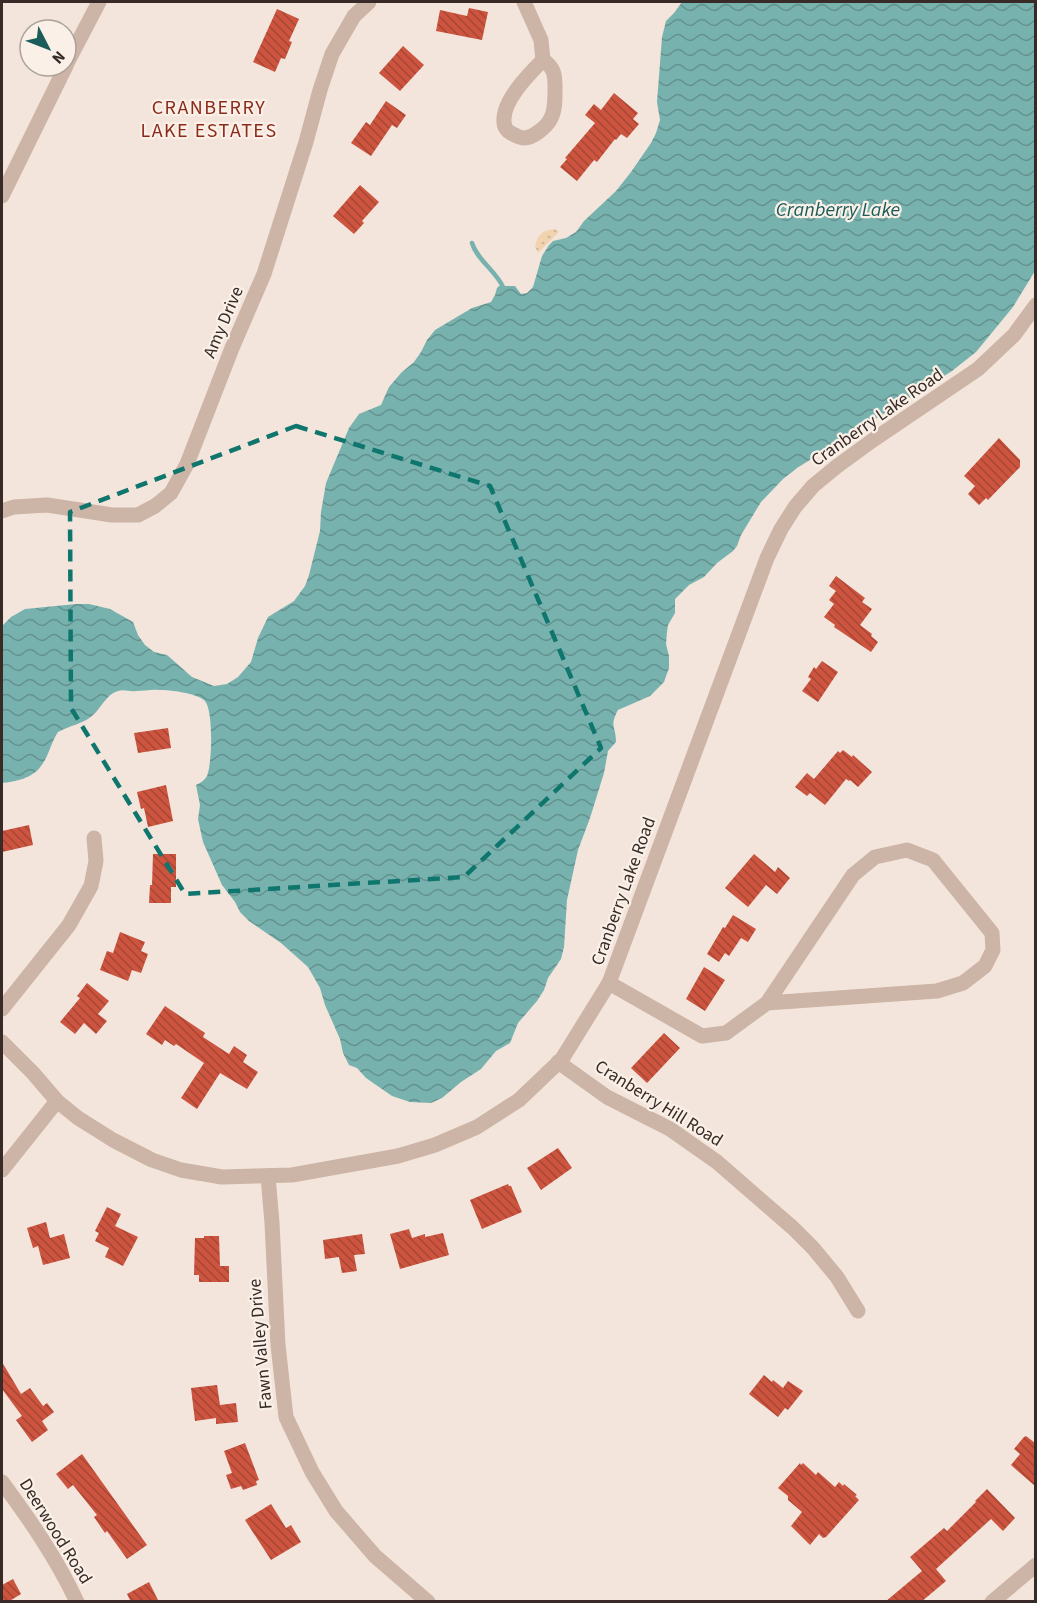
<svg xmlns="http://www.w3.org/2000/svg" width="1037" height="1603" font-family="'Source Sans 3',sans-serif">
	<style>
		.sand { fill: url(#sand-dots) }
		.water { fill: url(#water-waves) }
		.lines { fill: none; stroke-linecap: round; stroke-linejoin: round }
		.stream { stroke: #78b2af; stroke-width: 4.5 }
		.building { fill: url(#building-back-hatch) }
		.minor { stroke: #ccb4a6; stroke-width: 15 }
		.marked { fill: none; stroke: #0f766e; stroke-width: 4.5; stroke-dasharray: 12 8; stroke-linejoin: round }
		.labels { text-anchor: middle; stroke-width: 4.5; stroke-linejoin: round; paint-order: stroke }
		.street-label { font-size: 18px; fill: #382b27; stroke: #faf0e7 }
		.neighbourhood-label { font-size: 20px; letter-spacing: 1.5px; fill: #8b2b1c; stroke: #faf0e7 }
		.water-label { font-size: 20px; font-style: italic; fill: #1a5c5a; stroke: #faf0e7 }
	</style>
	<defs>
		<pattern id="sand-dots" width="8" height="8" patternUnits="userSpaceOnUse" patternTransform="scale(1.5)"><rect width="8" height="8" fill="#f1d4af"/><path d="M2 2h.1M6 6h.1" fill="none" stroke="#cfb697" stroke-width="1.8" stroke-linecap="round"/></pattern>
		<pattern id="water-waves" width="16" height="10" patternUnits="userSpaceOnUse" patternTransform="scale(1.5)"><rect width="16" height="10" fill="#78b2af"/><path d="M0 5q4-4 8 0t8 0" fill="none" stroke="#63918e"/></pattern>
		<pattern id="building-back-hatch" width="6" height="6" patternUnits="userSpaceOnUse" patternTransform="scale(1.5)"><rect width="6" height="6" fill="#cd543f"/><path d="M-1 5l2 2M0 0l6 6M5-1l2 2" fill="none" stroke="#a74635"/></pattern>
	</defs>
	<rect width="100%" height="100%" fill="#f3e5db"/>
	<!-- sand -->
	<path class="sand" d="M555 229 559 232 538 253 535 246C538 234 543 230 555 229Z"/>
	<!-- water -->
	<path class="water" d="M682 2H1035V271L1013 307 976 352 952 371 797 468 783 479 761 502 741 535 737 546 733 551 717 563 704 577 689 585 675 599V613L668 625 667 632 666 644 669 656V668L664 682 650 696 618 710C609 727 616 726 616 742L608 751 604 773 590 818 578 850 567 900 564 947 561 959 548 978 544 990 537 1001 518 1023 510 1043 496 1051 481 1069 461 1082 442 1098 431 1103 410 1102 392 1096 366 1078 357 1068 349 1065 343 1053 340 1039 325 1005 320 988 308 967 281 943 249 921 240 912 235 902 222 885 203 842 198 819 200 805 196 785C200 783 204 781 207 776 212 765 214 708 204 700 195 693 171 690 159 690 152 689 144 691 136 691 130 692 124 689 118 691 107 694 103 705 95 713 85 724 70 725 58 732 51 742 49 756 41 766 33 778 15 782 2 783V626L11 617 25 609 76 604H89L110 609 133 622 138 635 145 645 154 652 167 655 192 677 214 686 227 684 238 677 251 662 258 638 268 617 294 601 305 586 309 575 320 531 321 512 326 483 349 428 359 414 381 405 389 387 401 373 414 362 421 352 427 340 435 330 472 308 491 302 495 295 497 288 499 286H515L521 294 527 293 533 287 542 256 549 245 553 241 566 238 576 232 584 221 616 191 631 172 651 143 656 133 660 120 657 102 662 37 666 21 674 13Z"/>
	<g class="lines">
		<!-- stream -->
		<path class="stream" d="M472 243C477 260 496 271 503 287"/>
	</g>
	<!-- building -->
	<g class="building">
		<polygon points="469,8 488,12 482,40 436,31 440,10 467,16"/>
		<polygon points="277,9 299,19 289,41 292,42 285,59 281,58 275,72 253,62"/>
		<polygon points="403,46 424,65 400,91 379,73"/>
		<polygon points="614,93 638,113 633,119 639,124 627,138 621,134 616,140 615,139 597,162 594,160 577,181 560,167 567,159 565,158 595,123 585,115 594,104 601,110"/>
		<polygon points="386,101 406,115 397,128 392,125 371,156 351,143 366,122 370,125"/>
		<polygon points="360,185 379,202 362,221 364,223 354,234 333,216"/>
		<polygon points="999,438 1020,460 1020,467 988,500 986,498 979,505 968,494 975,486 964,476"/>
		<polygon points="836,576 865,598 862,602 872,609 860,625 872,634 871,636 878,642 871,652 834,627 835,625 824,617 834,604 829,600 836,591 829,586"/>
		<polygon points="822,661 838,672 818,702 802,691 811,679 808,677 814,667 816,669"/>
		<polygon points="168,728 171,748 138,753 134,733"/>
		<polygon points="843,750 852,757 853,755 872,772 858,787 850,780 849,781 846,779 825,805 810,793 807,796 795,787 807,773 814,779 838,751 840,753"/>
		<polygon points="166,785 173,821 148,827 144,808 141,809 137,792"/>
		<polygon points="29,825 33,845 2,852 2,831"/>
		<polygon points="153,854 176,854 176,887 171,887 171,903 149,903 150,885 152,885"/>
		<polygon points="754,854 775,872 778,867 790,878 777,894 766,885 748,907 725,888"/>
		<polygon points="733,915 756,929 748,942 741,938 729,956 725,953 719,962 707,954 723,927 725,928"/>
		<polygon points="120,932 145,942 141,951 148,954 141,973 132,970 128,981 100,970 107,951 113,953"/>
		<polygon points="704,967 725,980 705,1011 686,999"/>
		<polygon points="87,983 109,1001 98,1014 107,1021 96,1034 84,1023 75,1034 60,1022 80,998 77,996"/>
		<polygon points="165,1006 205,1033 203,1037 229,1054 234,1046 247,1055 243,1062 258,1072 247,1089 220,1073 197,1109 181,1098 204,1063 176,1044 174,1046 165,1040 162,1045 146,1034"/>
		<polygon points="664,1033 680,1048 647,1083 631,1068"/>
		<polygon points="558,1148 572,1168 541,1190 527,1168"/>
		<polygon points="508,1184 509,1186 511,1186 522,1212 482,1229 470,1200"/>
		<polygon points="107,1207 121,1214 115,1226 138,1237 123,1266 105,1257 109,1248 95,1241 99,1233 95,1231"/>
		<polygon points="46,1222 50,1238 64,1234 70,1258 43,1265 38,1246 33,1248 27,1228"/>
		<polygon points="409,1229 412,1238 425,1234 425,1237 443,1233 449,1255 400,1269 390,1234"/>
		<polygon points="362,1234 365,1254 354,1255 357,1271 342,1273 339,1257 325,1259 323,1240"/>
		<polygon points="204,1236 219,1236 220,1266 229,1266 229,1282 199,1282 199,1275 194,1275 195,1238 204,1238"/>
		<polygon points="2,1362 21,1394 30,1388 43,1406 47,1403 54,1412 42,1421 48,1430 32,1442 16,1420 22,1416 2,1389"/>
		<polygon points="764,1375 772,1382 773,1380 783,1388 788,1381 803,1391 788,1410 785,1408 778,1417 749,1394"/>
		<polygon points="217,1385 220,1405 236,1403 238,1422 216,1424 216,1418 195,1421 191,1388"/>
		<polygon points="1026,1436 1035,1443 1035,1486 1011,1465 1020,1454 1014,1449 1024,1437"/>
		<polygon points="245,1443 259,1480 256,1481 257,1485 243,1490 241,1486 231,1489 226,1475 232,1473 224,1451"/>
		<polygon points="82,1454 147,1545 127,1559 107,1531 105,1533 94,1517 97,1515 73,1485 68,1489 56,1474"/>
		<polygon points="800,1463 801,1465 803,1463 816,1475 818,1472 835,1487 839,1482 843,1486 844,1484 857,1495 855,1496 859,1500 826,1537 823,1538 819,1534 810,1545 791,1526 802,1512 788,1500 788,1496 778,1488"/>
		<polygon points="987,1489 1015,1518 1003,1531 991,1519 936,1569 946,1581 921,1602 885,1602 922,1571 910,1557 944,1528 947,1531 976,1502 975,1501"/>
		<polygon points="271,1504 286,1528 291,1525 301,1542 271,1560 245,1520"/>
		<polygon points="13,1579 21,1594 8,1602 2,1602 2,1585"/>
		<polygon points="149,1582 159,1602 131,1602 127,1594"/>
	</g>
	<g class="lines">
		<!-- minor -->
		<g class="minor">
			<polyline points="524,2 541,40 543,60"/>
			<path d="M543 60C556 69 555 77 555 92 555 101 555 112 550 120 546 127 533 138 524 138 520 138 515 135 511 133 507 131 504 127 504 122 502 101 529 74 543 60Z"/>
			<polyline points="66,65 99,2"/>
			<polyline points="2,196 66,66"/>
			<polyline points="2,511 14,507 47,505 112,515 138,515 155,506 171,493 187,464 232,348 264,274 306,142 320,90 332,54 354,16 369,2"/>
			<polyline points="609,983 702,1036 726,1033 767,1003 853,875 875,857 907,850 933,860 992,933 993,950 985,966 963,983 937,991 767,1003"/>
			<polyline points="2,1009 69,925 91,886 96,861 94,838"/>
			<polyline points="2,1042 33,1073 57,1101 78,1118 113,1140 152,1160 181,1170 222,1177 292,1175 398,1156 435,1145 477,1127 519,1100 562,1059 609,983 767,558 781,529 795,507 813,486 836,467 873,440 978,369 1014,335 1036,305"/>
			<polyline points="558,1062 607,1097 670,1129 717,1162 793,1228 813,1248 837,1277 858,1311"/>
			<polyline points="2,1170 57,1101"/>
			<polyline points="268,1176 272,1223 278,1345 286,1417 312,1472 336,1511 375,1556 428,1602"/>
			<path d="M2 1482C30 1520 57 1559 77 1602"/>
			<polyline points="992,1602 1036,1565"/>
		</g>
	</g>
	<!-- marked area -->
	<path class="marked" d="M296 426 490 486 601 748 464 877 185 894 71 708 70 512Z"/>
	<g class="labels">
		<!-- street labels -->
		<g class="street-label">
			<text transform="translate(223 322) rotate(-67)" y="6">Amy Drive</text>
			<text transform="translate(877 417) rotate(-35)" y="6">Cranberry Lake Road</text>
			<text transform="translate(623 891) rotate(-70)" y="6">Cranberry Lake Road</text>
			<text transform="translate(659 1103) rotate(32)" y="6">Cranberry Hill Road</text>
			<text transform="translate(260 1344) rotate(-95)" y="6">Fawn Valley Drive</text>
			<text transform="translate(56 1531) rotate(58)" y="6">Deerwood Road</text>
		</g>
		<!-- neighbourhood labels -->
		<g class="neighbourhood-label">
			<text x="209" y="114">CRANBERRY<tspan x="209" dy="23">LAKE ESTATES</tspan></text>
		</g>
		<!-- water labels -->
		<g class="water-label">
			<text x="838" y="216">Cranberry Lake</text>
		</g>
	</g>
	<!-- border -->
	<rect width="1037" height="1603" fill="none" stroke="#382b27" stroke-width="6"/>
	<!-- north arrow -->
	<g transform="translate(48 48) rotate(132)"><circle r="28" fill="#faf0e7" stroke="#aca19a" stroke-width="1.5"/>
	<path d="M0-4.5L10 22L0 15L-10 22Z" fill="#1a5c5a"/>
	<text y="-9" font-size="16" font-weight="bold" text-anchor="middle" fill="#382b27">N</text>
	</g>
</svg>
